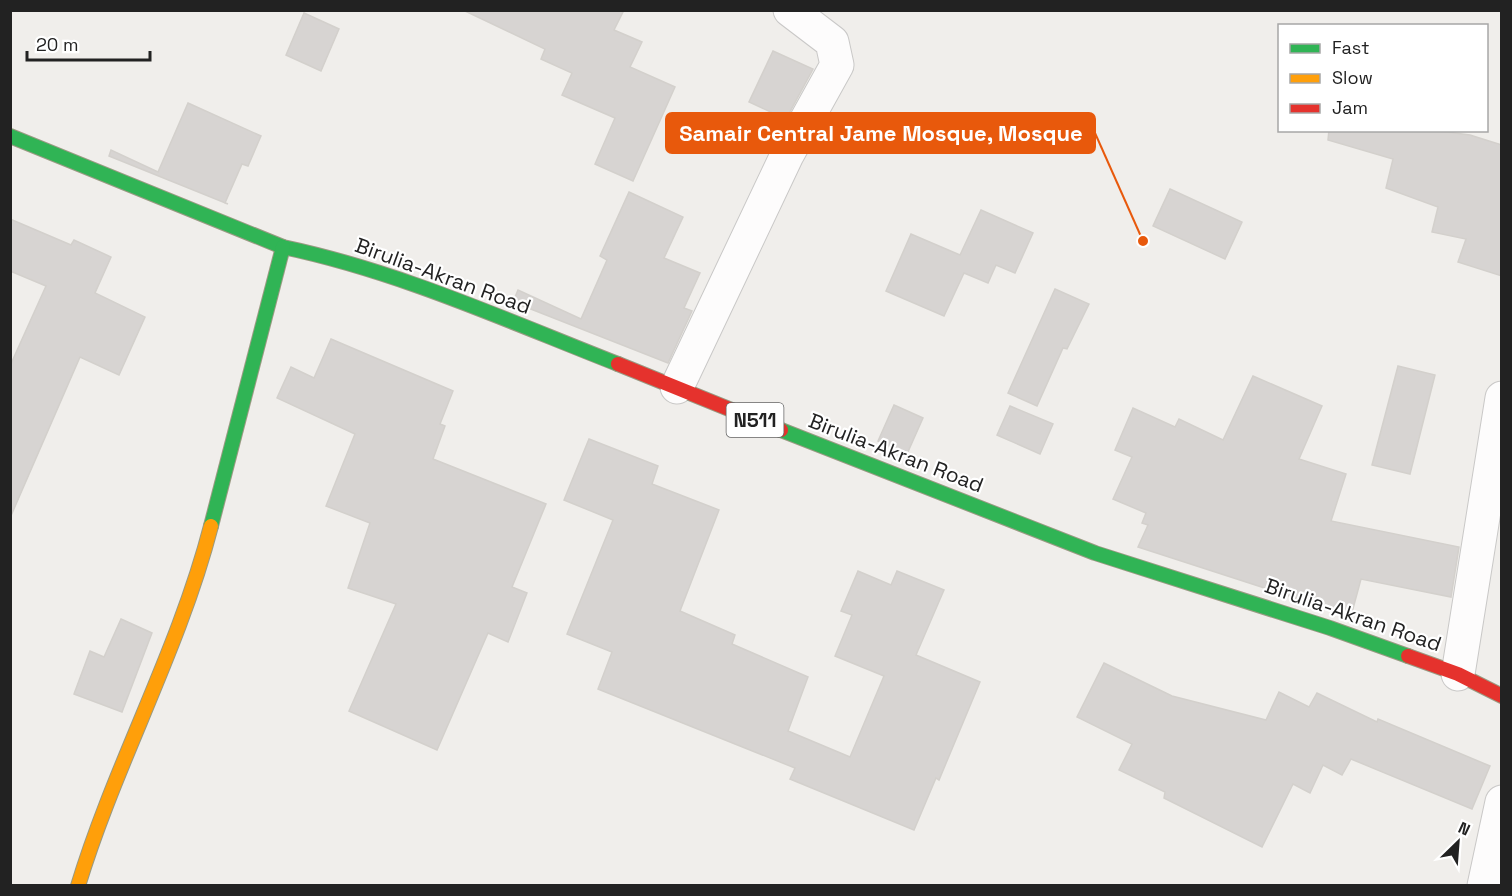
<svg xmlns="http://www.w3.org/2000/svg" width="1512" height="896" font-family="'Space Grotesk',sans-serif">
	<style>
		.building { fill: #d7d4d2; stroke: #d3d0cc; stroke-width: 1.5 }
		.lines { fill: none; stroke-linecap: round; stroke-linejoin: round }
		.street-casing { stroke: #c9c8c7; stroke-width: 35 }
		.fast-casing { stroke: #999a82; stroke-width: 16 }
		.slow-casing { stroke: #999a82; stroke-width: 16 }
		.jam-casing { stroke: #999a82; stroke-width: 16 }
		.street { stroke: #fdfcfc; stroke-width: 33 }
		.fast { stroke: #30b455; stroke-width: 14 }
		.slow { stroke: #ff9f0a; stroke-width: 14 }
		.jam { stroke: #e5322d; stroke-width: 14 }
		.labels { text-anchor: middle; stroke-width: 4.5; stroke-linejoin: round; paint-order: stroke }
		.shield { fill: #fff; stroke: #646464; stroke-width: 1.5 }
		.shield-label { font-size: 20px; font-weight: bold; fill: #222 }
		.street-label { font-size: 21px; fill: #222; stroke: #fff }
		.leader { fill: none; stroke: #e8590c; stroke-width: 2 }
		.callout-dot { fill: #e8590c; stroke: #fff; stroke-width: 2 }
		.callout { fill: #e8590c; stroke: #e8590c; stroke-width: 2 }
		.callout-label { font-size: 22px; text-anchor: middle; font-weight: bold; fill: #fff }
	</style>
	<rect width="100%" height="100%" fill="#f0eeeb"/>
	<!-- building -->
	<g class="building">
		<polygon points="463,10 624,10 614,30 642,42 630,67 675,87 633,181 595,164 615,118 562,95 572,73 541,59 545,49"/>
		<polygon points="304,13 339,29 321,71 286,55"/>
		<polygon points="773,51 813,69 786,119 749,102"/>
		<polygon points="188,103 261,136 248,166 242,164 225,203 228,204 109,156 111,150 158,172"/>
		<polygon points="1329,130 1432,130 1470,135 1502,145 1502,276 1458,262 1466,239 1432,232 1438,207 1386,188 1393,159 1328,140"/>
		<polygon points="1170,189 1242,222 1225,259 1153,226"/>
		<polygon points="629,192 683,217 664,258 700,273 684,308 692,311 668,363 513,302 518,290 581,319 607,260 600,256"/>
		<polygon points="981,210 1033,233 1015,273 996,265 988,283 964,273 944,316 886,291 911,234 960,255"/>
		<polygon points="10,219 71,245 74,240 111,257 95,293 145,317 119,375 80,357 10,518 10,366 46,286 10,271"/>
		<polygon points="1055,289 1089,304 1067,349 1063,348 1037,406 1008,393"/>
		<polygon points="331,339 453,391 440,424 445,426 433,459 546,504 512,587 527,593 508,642 488,633 437,750 349,711 396,604 348,588 370,523 326,506 355,434 277,398 291,367 314,378"/>
		<polygon points="1398,366 1435,375 1410,474 1372,465"/>
		<polygon points="1253,376 1322,406 1299,459 1346,474 1331,521 1459,547 1451,597 1361,579 1351,616 1138,547 1148,525 1142,523 1146,513 1113,499 1132,457 1115,450 1133,408 1175,427 1179,419 1223,440"/>
		<polygon points="894,405 923,418 907,454 878,441"/>
		<polygon points="1010,406 1053,424 1040,454 997,435"/>
		<polygon points="589,439 658,466 652,484 719,510 680,611 735,635 732,644 808,677 788,731 850,757 884,676 835,656 852,615 841,611 858,571 891,585 897,571 944,590 916,655 980,682 939,780 936,778 914,830 790,779 795,768 598,689 612,652 567,634 613,520 564,500"/>
		<polygon points="121,619 152,633 122,712 74,694 90,651 104,657"/>
		<polygon points="1104,663 1172,696 1266,720 1279,692 1309,707 1317,693 1377,722 1378,719 1490,766 1472,809 1351,759 1342,775 1323,765 1310,793 1293,784 1262,847 1164,798 1165,792 1119,770 1132,744 1077,717"/>
	</g>
	<g class="lines">
		<defs>
			<g id="street">
				<polyline points="677,387 787,155 837,65 832,42 790,10"/>
				<polyline points="1458,674 1502,398"/>
				<polyline points="1484,886 1502,802"/>
			</g>
			<g id="fast">
				<path d="M10 136 283 247C398 271 508 321 618 364"/>
				<polyline points="781,430 1095,553 1330,628 1408,656"/>
				<polyline points="211,526 283,247"/>
			</g>
			<path id="slow" d="M78 886C115 764 179 650 211 526"/>
			<g id="jam">
				<polyline points="618,364 781,430"/>
				<polyline points="1408,656 1458,674 1502,696"/>
			</g>
		</defs>
		<!-- street casing -->
		<use href="#street" class="street-casing"/>
		<!-- fast casing -->
		<use href="#fast" class="fast-casing"/>
		<!-- slow casing -->
		<use href="#slow" class="slow-casing"/>
		<!-- jam casing -->
		<use href="#jam" class="jam-casing"/>
		<!-- street -->
		<use href="#street" class="street"/>
		<!-- fast -->
		<use href="#fast" class="fast"/>
		<!-- slow -->
		<use href="#slow" class="slow"/>
		<!-- jam -->
		<use href="#jam" class="jam"/>
	</g>
	<g class="labels">
		<!-- shield labels -->
		<rect class="shield" x="726.5" y="403" width="57" height="34" rx="4.5"/>
		<g class="shield-label">
			<text x="755" y="427">N511</text>
		</g>
		<!-- street labels -->
		<g class="street-label">
			<text transform="translate(443 276) rotate(20)" y="7">Birulia-Akran Road</text>
			<text transform="translate(896 453) rotate(21)" y="7">Birulia-Akran Road</text>
			<text transform="translate(1353 615) rotate(19)" y="7">Birulia-Akran Road</text>
		</g>
	</g>
	<!-- callouts -->
	<path class="leader" d="M1143 241L1095 133"/>
	<circle class="callout-dot" cx="1143" cy="241" r="6"/>
	<rect class="callout" x="666" y="113" width="429" height="40" rx="6"/>
	<g class="callout-label">
		<text x="881" y="141">Samair Central Jame Mosque, Mosque</text>
	</g>
	<!-- border -->
	<rect width="1512" height="896" fill="none" stroke="#222222" stroke-width="24"/>
	<!-- legend -->
	<rect x="1278" y="24" width="210" height="108" fill="#ffffff" stroke="#a7a7a7" stroke-width="1.5"/>
	<rect x="1290" y="44" width="30" height="9" fill="#30b455" stroke="#a7a7a7" stroke-width="1.5"/>
	<text x="1332" y="54" font-size="18" fill="#222222">Fast</text>
	<rect x="1290" y="74" width="30" height="9" fill="#ff9f0a" stroke="#a7a7a7" stroke-width="1.5"/>
	<text x="1332" y="84" font-size="18" fill="#222222">Slow</text>
	<rect x="1290" y="104" width="30" height="9" fill="#e5322d" stroke="#a7a7a7" stroke-width="1.5"/>
	<text x="1332" y="114" font-size="18" fill="#222222">Jam</text>
	<!-- north arrow -->
	<g transform="translate(1458 842) rotate(25)" stroke="#ffffff" stroke-width="4.5" paint-order="stroke">
	<path d="M0-4.5L10 22L0 15L-10 22Z" fill="#222222"/>
	<text y="-9" font-size="16" font-weight="bold" text-anchor="middle" fill="#222222">N</text>
	</g>
	<!-- scale -->
	<path d="M27 51v9h123v-9" fill="none" stroke="#222222" stroke-width="3"/>
	<text x="36" y="51" font-size="18" fill="#222222" stroke="#ffffff" stroke-width="4.5" paint-order="stroke">20 m</text>
</svg>
